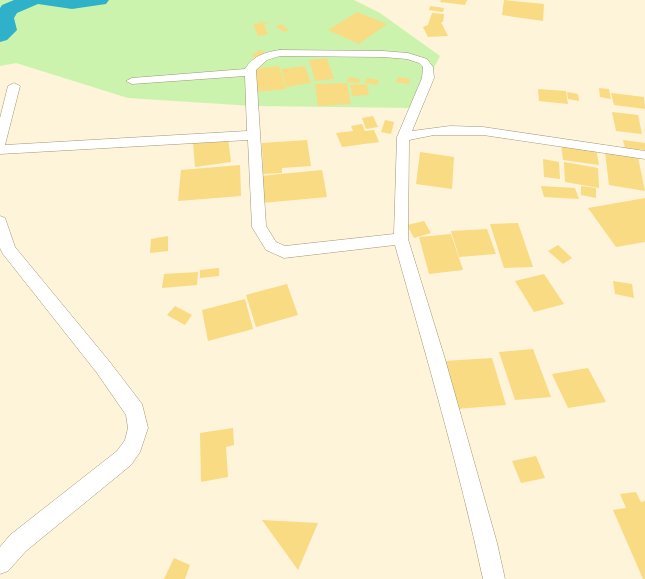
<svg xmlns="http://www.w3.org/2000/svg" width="645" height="579" font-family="Barlow,sans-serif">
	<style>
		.green { fill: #ccf3ae }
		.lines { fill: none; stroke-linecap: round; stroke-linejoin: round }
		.river { fill: #2fb1ca; fill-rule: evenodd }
		.building { fill: #f9db83 }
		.minor-casing { stroke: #a19676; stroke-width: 1 }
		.minor { fill: #fff; fill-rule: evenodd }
	</style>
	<rect width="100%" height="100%" fill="#fdf4d9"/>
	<!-- green -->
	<polygon class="green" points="0,0 354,0 380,13 440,56 413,108 253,106 128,98 16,63 0,66"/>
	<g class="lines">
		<!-- river -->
		<polygon class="river" points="14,0 109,0 106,4 72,9 38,4 17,13 14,18 17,30 7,40 0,42 0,8 2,5"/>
	</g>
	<!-- building -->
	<g class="building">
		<polygon points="441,0 467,0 465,5 440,2"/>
		<polygon points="504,0 544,4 543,21 502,15"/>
		<polygon points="430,6 444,8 443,12 429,10"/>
		<polygon points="357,12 387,24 359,44 328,30"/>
		<polygon points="432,13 444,14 443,22 441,22 448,36 428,37 423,27 428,25"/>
		<polygon points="259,21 269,23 268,24 263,23 268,34 258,36 253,24 263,23 259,22"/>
		<polygon points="281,24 289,30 284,32 275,26"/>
		<polygon points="260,50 265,52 256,58 251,56"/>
		<polygon points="327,58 334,79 315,81 309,60"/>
		<polygon points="279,66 286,89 257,92 252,69"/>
		<polygon points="305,66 311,83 286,87 281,69"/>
		<polygon points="348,77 360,79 359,83 347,82"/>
		<polygon points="398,77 410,79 409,84 396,82"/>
		<polygon points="367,78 379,80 377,85 365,83"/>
		<polygon points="347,83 351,104 318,106 315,84"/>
		<polygon points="367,84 369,95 352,96 350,85"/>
		<polygon points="599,88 609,89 611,99 600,97"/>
		<polygon points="538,89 566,91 568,104 539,101"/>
		<polygon points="567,92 578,94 579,101 568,99"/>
		<polygon points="611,93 644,97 645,109 614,105"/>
		<polygon points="612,112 638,115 642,134 616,131"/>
		<polygon points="373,116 378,127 366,129 362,118"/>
		<polygon points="385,120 394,122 391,134 381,132"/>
		<polygon points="362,124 365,131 374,130 379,142 342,147 336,133 353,131 351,126"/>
		<polygon points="228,138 231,162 195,167 193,142"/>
		<polygon points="307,140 311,166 282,168 282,173 263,174 262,143"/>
		<polygon points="623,140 645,143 645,150 625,148"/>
		<polygon points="561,143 596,149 599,165 563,160"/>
		<polygon points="420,152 454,157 452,189 416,184"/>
		<polygon points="605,152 638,157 645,191 609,185"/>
		<polygon points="543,159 559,162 560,179 544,177"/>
		<polygon points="564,162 598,168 599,188 565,182"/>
		<polygon points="240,165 241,196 178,201 181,170"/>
		<polygon points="322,170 327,197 262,203 260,176"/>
		<polygon points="541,186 575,188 579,199 544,197"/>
		<polygon points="581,186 596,188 596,198 581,195"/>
		<polygon points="645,198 645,242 616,247 588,208"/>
		<polygon points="424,221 431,233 414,238 407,225"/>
		<polygon points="518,223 533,267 504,268 490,224"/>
		<polygon points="487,229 496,254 459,257 451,231"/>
		<polygon points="451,234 463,270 429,274 419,237"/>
		<polygon points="168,236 168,251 150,253 151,239"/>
		<polygon points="558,245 572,258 563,264 548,251"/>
		<polygon points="219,268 219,276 200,278 200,270"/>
		<polygon points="198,272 197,285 162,288 164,274"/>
		<polygon points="544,274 564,304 534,312 515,281"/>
		<polygon points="613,281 632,284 634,298 615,294"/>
		<polygon points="287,284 298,315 256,327 246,295"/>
		<polygon points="245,299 253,329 208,341 202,310"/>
		<polygon points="175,306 192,315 185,325 167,315"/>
		<polygon points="533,349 551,397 515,400 499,352"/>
		<polygon points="492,358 506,405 456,409 444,361"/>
		<polygon points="588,368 606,402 568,408 552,374"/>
		<polygon points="233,428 234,445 226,447 228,477 201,482 200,433"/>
		<polygon points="536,456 545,478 521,483 512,461"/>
		<polygon points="636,492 641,502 645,501 645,579 643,579 613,510 626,508 620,494"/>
		<polygon points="262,520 318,523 298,570"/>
		<polygon points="174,558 190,565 185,579 164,579"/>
	</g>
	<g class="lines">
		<defs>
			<g id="minor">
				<path d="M280 50 383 51 408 53 427 59 433 67 434 78 412 131 450 126 483 127 645 151V159L483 135H434L409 140 408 239 445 359 497 543 505 579H483C459 467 426 356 395 245L284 258 266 250 252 227 248 140 0 154V118L8 86 14 83 20 86 5 145 247 131 245 76 132 84 126 81 132 78 245 69C253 56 265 52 280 50ZM280 56 383 57 407 59 419 63 423 67 422 78 397 137 394 234 285 246 276 242 266 226 256 70 267 60Z"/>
				<polygon points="0,216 5,218 15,247 109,361 142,404 148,428 140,452 131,465 26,551 8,571 0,574 0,547 10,535 117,451 125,440 128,428 126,415 97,373 3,254 0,248"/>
			</g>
		</defs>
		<!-- minor casing -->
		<use href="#minor" class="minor-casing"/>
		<!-- minor -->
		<use href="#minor" class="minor"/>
	</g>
</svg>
